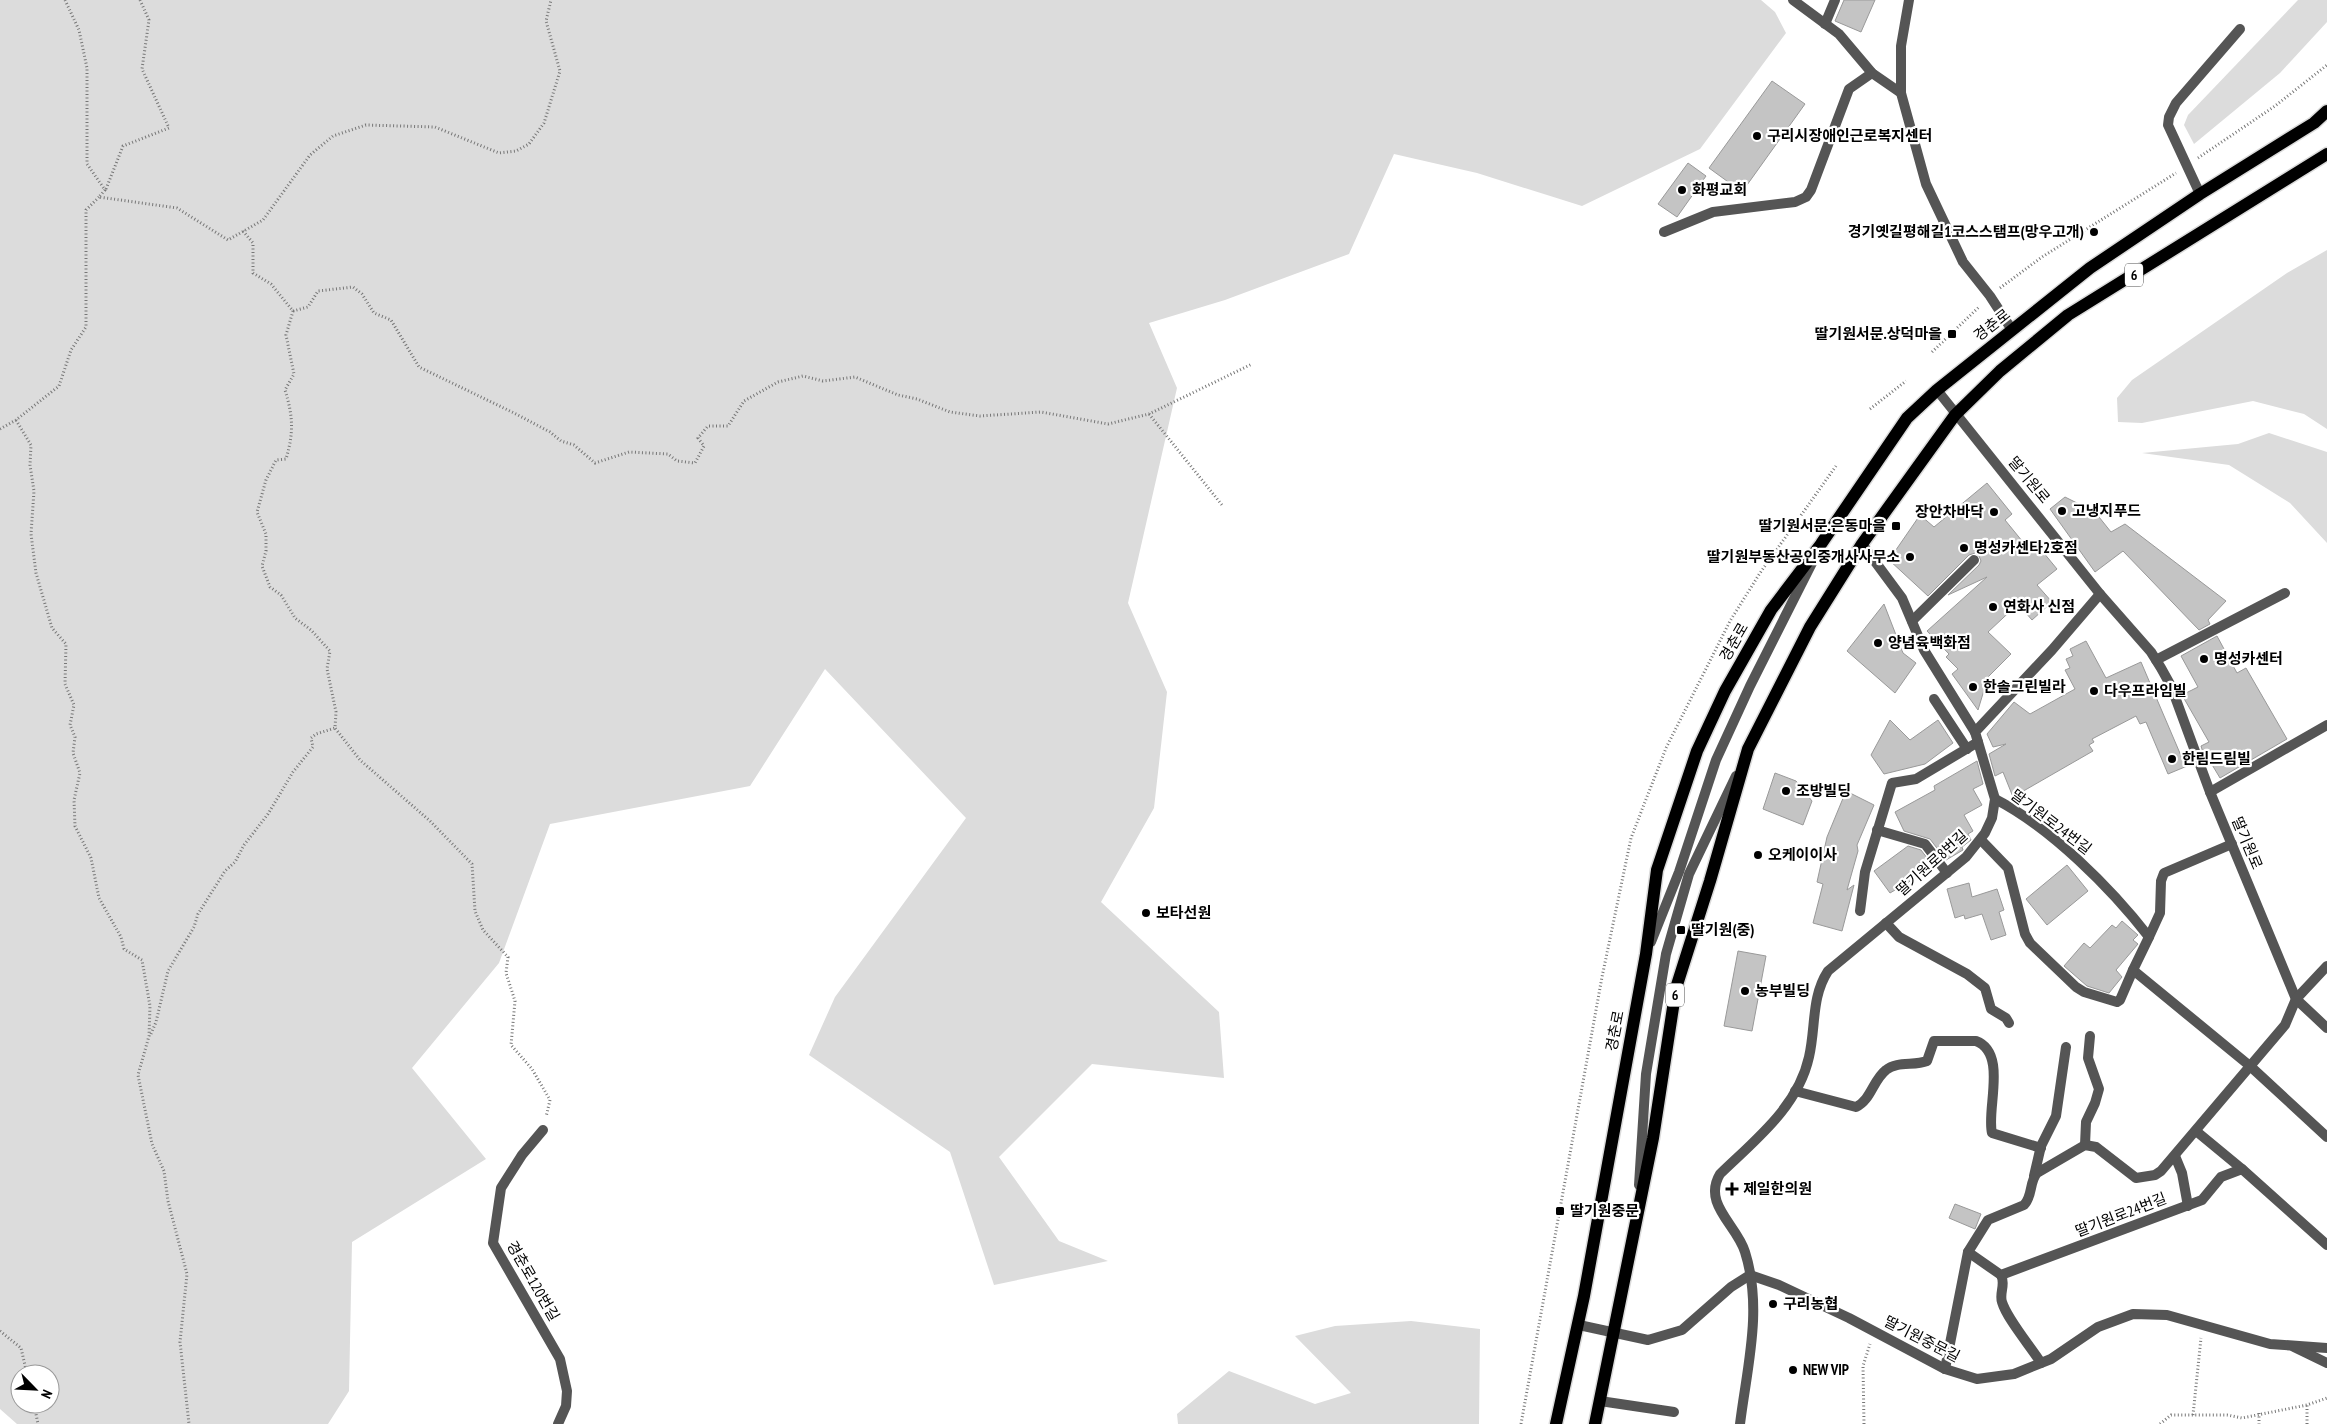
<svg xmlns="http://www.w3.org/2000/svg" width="2327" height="1424" font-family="'PT Sans Narrow','Noto Sans KR',sans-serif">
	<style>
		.green { fill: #dcdcdc; fill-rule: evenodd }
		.building { fill: #c4c4c4; stroke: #999 }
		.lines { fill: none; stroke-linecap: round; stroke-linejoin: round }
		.primary-casing { stroke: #dbdbdb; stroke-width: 15 }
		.path { stroke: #777; stroke-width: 3; stroke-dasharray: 1 2.5; stroke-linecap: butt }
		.service { stroke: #555; stroke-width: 10 }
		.minor { stroke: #555; stroke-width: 10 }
		.primary { stroke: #000; stroke-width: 12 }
		.poi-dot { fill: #000; stroke: #fff; stroke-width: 2 }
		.labels { text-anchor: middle; stroke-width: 4.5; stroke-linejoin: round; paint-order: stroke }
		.shield { fill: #fff; stroke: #4c4c4c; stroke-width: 1 }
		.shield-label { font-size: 14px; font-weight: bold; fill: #000 }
		.poi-label { font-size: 15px; font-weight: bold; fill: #000; stroke: #fff; text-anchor: start }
		.street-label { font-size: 15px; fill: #000; stroke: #fff }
	</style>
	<rect width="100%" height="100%" fill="#fff"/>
	<!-- green -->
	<g class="green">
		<path d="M0 0H1761L1775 12 1786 33 1700 149 1582 206 1477 173 1394 154 1349 254 1225 300 1149 323 1177 388 1128 603 1167 692 1154 808 1101 902 1219 1012 1224 1078 1092 1064 999 1157 1059 1241 1108 1261 994 1285 950 1152 809 1055 835 997 966 818 825 669 750 786 550 824 499 963 412 1068 486 1159 352 1242 349 1391 328 1424H17L0 1409ZM20 1374H50V1404H20Z"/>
		<polygon points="2298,0 2327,0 2327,22 2280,73 2194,144 2184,125 2188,115"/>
		<polygon points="2327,250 2327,429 2304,414 2253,401 2142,423 2118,422 2117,398 2132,380 2287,273"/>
		<polygon points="2269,433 2327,452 2327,543 2290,503 2229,465 2142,453 2238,444"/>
		<polygon points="1411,1321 1480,1329 1479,1424 1178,1424 1177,1414 1229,1371 1315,1404 1351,1393 1295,1336 1335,1326"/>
	</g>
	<!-- building -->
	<g class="building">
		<polygon points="1844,0 1875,0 1861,32 1835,21"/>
		<polygon points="1772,81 1805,104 1742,192 1709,168"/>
		<polygon points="1688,163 1706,176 1677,217 1658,204"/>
		<polygon points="1987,483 2012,514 2005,520 2027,547 2034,541 2057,569 2037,585 2052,602 2032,620 2018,604 1988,632 2011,654 1988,677 1978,710 1952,674 1958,669 1946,657 1949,654 1927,631 1987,577 1948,595 1979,565 1981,561 1979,556 1975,553 1969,555 1928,596 1889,560 1920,515 1934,527"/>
		<polygon points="2065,497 2095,512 2111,532 2125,524 2226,601 2208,620 2210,624 2199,630 2123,551 2095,572 2050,509"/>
		<polygon points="1884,604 1903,653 1916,663 1895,693 1847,651"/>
		<polygon points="2217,636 2237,673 2246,668 2287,739 2220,778 2208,758 2205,759 2201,746 2209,742 2182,695 2198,687 2181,656"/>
		<polygon points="2086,641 2106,678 2141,662 2182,758 2189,754 2192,764 2168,774 2146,722 2140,724 2136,716 2092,739 2094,742 2089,745 2093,751 2013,797 2003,772 1995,776 1989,754 2006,744 1993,747 1987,734 2014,702 2030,714 2075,689 2065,670 2070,668 2066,659 2073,656 2070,649"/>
		<polygon points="1890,720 1910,740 1938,720 1953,743 1925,764 1884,774 1871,755"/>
		<polygon points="1977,761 1983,784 1973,789 1982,805 1964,815 1973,831 1968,834 1971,840 1962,847 1963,850 1946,860 1930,839 1904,831 1895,812 1935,790 1934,786"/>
		<polygon points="1775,773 1796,781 1812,801 1803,825 1763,809"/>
		<polygon points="1846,791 1874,805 1857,845 1858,851 1847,890 1854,885 1842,931 1813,923 1823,884 1817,882 1827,837"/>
		<polygon points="1908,846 1921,850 1934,867 1890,893 1874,871"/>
		<polygon points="2067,865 2088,891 2047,925 2026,899"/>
		<polygon points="1969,883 1972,897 1997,889 2004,910 1999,912 2006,935 1991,940 1982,914 1965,919 1964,915 1955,918 1947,889"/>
		<polygon points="2122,921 2138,935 2133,940 2138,944 2116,970 2122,977 2109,993 2087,986 2064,966 2084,943 2090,948 2112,925 2116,928"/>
		<polygon points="1738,951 1766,956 1752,1031 1724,1026"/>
		<polygon points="1955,1204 1981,1214 1975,1229 1949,1218"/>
	</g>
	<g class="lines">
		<defs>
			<g id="primary">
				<polyline points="1556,1424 1584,1296 1646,954 1657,870 1697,751 1725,691 1771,610 1821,544 1907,418 1937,390 2090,268 2200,194 2314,123 2327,111"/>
				<polyline points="1595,1424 1653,1138 1676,988 1710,881 1748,749 1810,627 1862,544 1955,415 2000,371 2068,315 2327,154"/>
			</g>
		</defs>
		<!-- primary casing -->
		<use href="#primary" class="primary-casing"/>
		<!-- path -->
		<g class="path">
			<polyline points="65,0 79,30 87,68 87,164 105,190 99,197 177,208 228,240 263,220 310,155 333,136 366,125 435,127 499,153 516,151 529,144 544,123 560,71 546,21 551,0"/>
			<polyline points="2198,158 2275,106 2327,65"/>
			<polyline points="106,189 123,146 169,128 142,69 149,20 140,0"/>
			<path d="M243 231 253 243V273L271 284 293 311 286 335 294 374 285 390C293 416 294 432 286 459L276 460 266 480 257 512 266 534V551L262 566 270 587 281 595 295 618 311 630 330 651 327 669 336 712 335 728 360 760 430 821 472 864 475 911 483 930 508 957 506 973 515 1001 511 1045 532 1069 550 1100 546 1117"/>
			<polyline points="2000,288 2042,257 2176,173"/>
			<polyline points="293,311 308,307 318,291 353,287 362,294 374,313 391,320 419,367 514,413 550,432 561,441 574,445 595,463 629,452 668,454 677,461 695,463 704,446 698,438 708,426 728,426 744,401 778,382 803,376 823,381 855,377 898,395 917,399 950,412 980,416 1041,412 1108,424 1149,414 1252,364"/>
			<polyline points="1932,352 1980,306"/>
			<polyline points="1870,409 1906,381"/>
			<polyline points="1149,414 1222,505"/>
			<polyline points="16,420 31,445 30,465 34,491 31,534 36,573 52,628 66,644 65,684 74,705 70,725 75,737 73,753 80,773 74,800 75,826 91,858 99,898 121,937 124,949 142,960 150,1006 149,1036 138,1075 152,1144 164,1171 168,1201 187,1274 180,1342 189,1424"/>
			<polyline points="0,429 16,420 59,386 71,350 86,327 86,210 99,197"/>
			<polyline points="151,1034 156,1022 168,971 194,927 198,914 225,871 235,862 244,845 268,814 293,772 313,747 311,738 316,734 335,728"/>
			<polyline points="0,1331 21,1348 27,1374"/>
			<polyline points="34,1404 38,1424"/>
			<polyline points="2259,1413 2259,1424"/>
			<polyline points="2193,1415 2201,1338"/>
			<polyline points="1521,1424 1602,977 1631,838 1666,748 1730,621 1760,573 1836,466"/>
			<polyline points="1864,1424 1863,1366 1870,1344"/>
			<polyline points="2160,1424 2171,1415 2227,1415 2242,1418 2307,1405 2327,1398"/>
			<polyline points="2307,1424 2307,1405"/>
		</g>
		<!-- service -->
		<g class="service">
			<polyline points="2200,194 2168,125 2169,117 2176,103 2240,29"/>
			<polyline points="1912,621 1974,560"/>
			<polyline points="1934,699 1967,749"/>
			<polyline points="1877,830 1925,844 1947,873"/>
			<polyline points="1860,911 1865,872 1892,783 1916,779 1978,742"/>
			<polyline points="1886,923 1899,937 1967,974 1985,988 1991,1009 2006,1018 2009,1023"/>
			<polyline points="1651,942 1679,872 1716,760 1750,686 1812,563"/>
			<path d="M1795 1091 1856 1107C1871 1100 1873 1080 1886 1070 1897 1061 1914 1066 1927 1061L1934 1041H1976C2008 1053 1986 1110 1992 1133L2041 1148"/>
			<polyline points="543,1130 522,1155 501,1188 493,1243 560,1359 567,1391 566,1406 558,1424"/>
			<polyline points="2085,1145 2086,1122 2095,1103 2099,1089 2088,1058 2090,1036"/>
			<polyline points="2034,1176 2041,1146 2056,1116 2066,1047"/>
			<polyline points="1639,1185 1646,1074 1666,954 1689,874 1736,776"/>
			<path d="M2001 1275C2006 1284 1999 1293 2002 1302 2007 1319 2031 1347 2041 1363"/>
			<polyline points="1600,1401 1674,1412"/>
		</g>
		<!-- minor -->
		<g class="minor">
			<polyline points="1793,0 1839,34 1872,73 1901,93 1926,184 1963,262 1990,296 2012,330"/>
			<polyline points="1825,24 1835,0"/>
			<polyline points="1901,93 1901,46 1909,0"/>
			<polyline points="1664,232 1713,212 1795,202 1806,197 1811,190 1849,89 1872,73"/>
			<polyline points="1937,390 2100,594 2151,652 2161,668 2171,686 2210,792 2296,999 2327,1028"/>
			<polyline points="1862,544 1902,598 1924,650 1975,732"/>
			<polyline points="2156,660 2285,593"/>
			<polyline points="2210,792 2327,725"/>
			<path d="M1995 799C2050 827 2111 888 2149 937L2133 970 2250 1066 2327 1137"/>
			<polyline points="1981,840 2008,868 2025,934 2030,943 2076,987 2084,992 2117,1002 2120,1000 2133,970"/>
			<polyline points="2149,937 2160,913 2161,881 2164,873 2232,844"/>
			<polyline points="2196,1131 2242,1169"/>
			<polyline points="2175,1156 2182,1173 2188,1206"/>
			<polyline points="1968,1252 2001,1275 2202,1200 2221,1177 2242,1169 2327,1245"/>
			<polyline points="1579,1325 1648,1340 1682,1330 1731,1287 1750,1275 1779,1285 1849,1318 1945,1369 1977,1379 2014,1374 2051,1359 2098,1327 2133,1314 2167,1315 2270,1344 2327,1348"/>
			<polyline points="2294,1347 2327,1363"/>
			<path d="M1945 1369 1968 1252 1988 1220 2024 1205C2033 1196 2029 1182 2037 1173L2085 1145 2096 1147 2136 1178 2155 1175 2161 1171 2285 1025 2296 999 2327 966"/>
			<path d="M1740 1424C1747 1367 1763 1309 1745 1252 1737 1225 1702 1204 1720 1174 1755 1140 1798 1107 1809 1057 1816 1027 1811 997 1828 971L1966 857 1985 833 1992 818 1995 799 1975 732 2052 650 2100 594"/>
		</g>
		<!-- primary -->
		<use href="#primary" class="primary"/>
	</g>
	<!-- markers -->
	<g class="poi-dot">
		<circle cx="1757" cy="136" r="5"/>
		<circle cx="1682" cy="190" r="5"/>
		<circle cx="2094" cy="232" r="5"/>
		<rect x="1947" y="329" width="10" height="10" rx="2.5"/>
		<circle cx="2062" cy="511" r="5"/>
		<circle cx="1994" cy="512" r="5"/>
		<rect x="1891" y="521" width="10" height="10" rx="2.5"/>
		<circle cx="1964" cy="548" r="5"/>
		<circle cx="1910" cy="557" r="5"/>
		<circle cx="1993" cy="607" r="5"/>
		<circle cx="1878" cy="643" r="5"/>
		<circle cx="2204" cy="659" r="5"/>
		<circle cx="1973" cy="687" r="5"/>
		<circle cx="2094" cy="691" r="5"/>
		<circle cx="2172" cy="759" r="5"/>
		<circle cx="1786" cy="791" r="5"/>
		<circle cx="1758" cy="855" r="5"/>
		<circle cx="1146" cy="913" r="5"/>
		<rect x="1676" y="925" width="10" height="10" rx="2.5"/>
		<circle cx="1745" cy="991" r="5"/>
		<path d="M1729.5 1181.5h5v5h5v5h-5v5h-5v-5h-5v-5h5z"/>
		<rect x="1555" y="1206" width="10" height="10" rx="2.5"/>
		<circle cx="1773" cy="1304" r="5"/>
		<circle cx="1793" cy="1370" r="5"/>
	</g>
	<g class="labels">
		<!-- shield labels -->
		<g class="shield">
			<rect x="2125" y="263.5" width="18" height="23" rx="4"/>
			<rect x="1666" y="983.5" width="18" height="23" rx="4"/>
		</g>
		<g class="shield-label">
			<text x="2134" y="280">6</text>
			<text x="1675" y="1000">6</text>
		</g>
		<!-- poi labels -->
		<g class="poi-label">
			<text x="1767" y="141">구리시장애인근로복지센터</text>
			<text x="1692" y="195">화평교회</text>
			<text x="2084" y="237" text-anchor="end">경기옛길평해길1코스스탬프(망우고개)</text>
			<text x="1942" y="339" text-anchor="end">딸기원서문.상덕마을</text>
			<text x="2072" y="516">고냉지푸드</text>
			<text x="1984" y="517" text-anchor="end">장안차바닥</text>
			<text x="1886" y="531" text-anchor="end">딸기원서문.은동마을</text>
			<text x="1974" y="553">명성카센타2호점</text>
			<text x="1900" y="562" text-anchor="end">딸기원부동산공인중개사사무소</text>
			<text x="2003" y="612">연화사 신점</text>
			<text x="1888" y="648">양념육백화점</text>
			<text x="2214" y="664">명성카센터</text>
			<text x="1983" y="692">한솔그린빌라</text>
			<text x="2104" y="696">다우프라임빌</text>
			<text x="2182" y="764">한림드림빌</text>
			<text x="1796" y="796">조방빌딩</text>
			<text x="1768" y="860">오케이이사</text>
			<text x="1156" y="918">보타선원</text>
			<text x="1691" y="935">딸기원(중)</text>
			<text x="1755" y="996">농부빌딩</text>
			<text x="1743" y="1194">제일한의원</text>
			<text x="1570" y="1216">딸기원중문</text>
			<text x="1783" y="1309">구리농협</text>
			<text x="1803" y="1375">NEW VIP</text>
		</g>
		<!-- street labels -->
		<g class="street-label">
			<text transform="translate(1992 325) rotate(-38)" y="5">경춘로</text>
			<text transform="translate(2029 480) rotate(50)" y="5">딸기원로</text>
			<text transform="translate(1734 642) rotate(-60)" y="5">경춘로</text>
			<text transform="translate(2051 822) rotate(37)" y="5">딸기원로24번길</text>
			<text transform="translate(2247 843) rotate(67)" y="5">딸기원로</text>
			<text transform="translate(1932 863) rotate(-42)" y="5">딸기원로8번길</text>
			<text transform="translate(1615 1031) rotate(-79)" y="5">경춘로</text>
			<text transform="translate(2121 1215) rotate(-21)" y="5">딸기원로24번길</text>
			<text transform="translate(533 1281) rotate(60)" y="5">경춘로120번길</text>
			<text transform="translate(1922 1339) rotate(27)" y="5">딸기원중문길</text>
		</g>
	</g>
	<!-- north arrow -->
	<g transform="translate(35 1389) rotate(114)"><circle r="24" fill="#ffffff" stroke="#999999"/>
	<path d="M0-4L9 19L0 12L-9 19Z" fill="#000000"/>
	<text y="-8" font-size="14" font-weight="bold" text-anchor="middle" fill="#000000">N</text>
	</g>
</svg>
